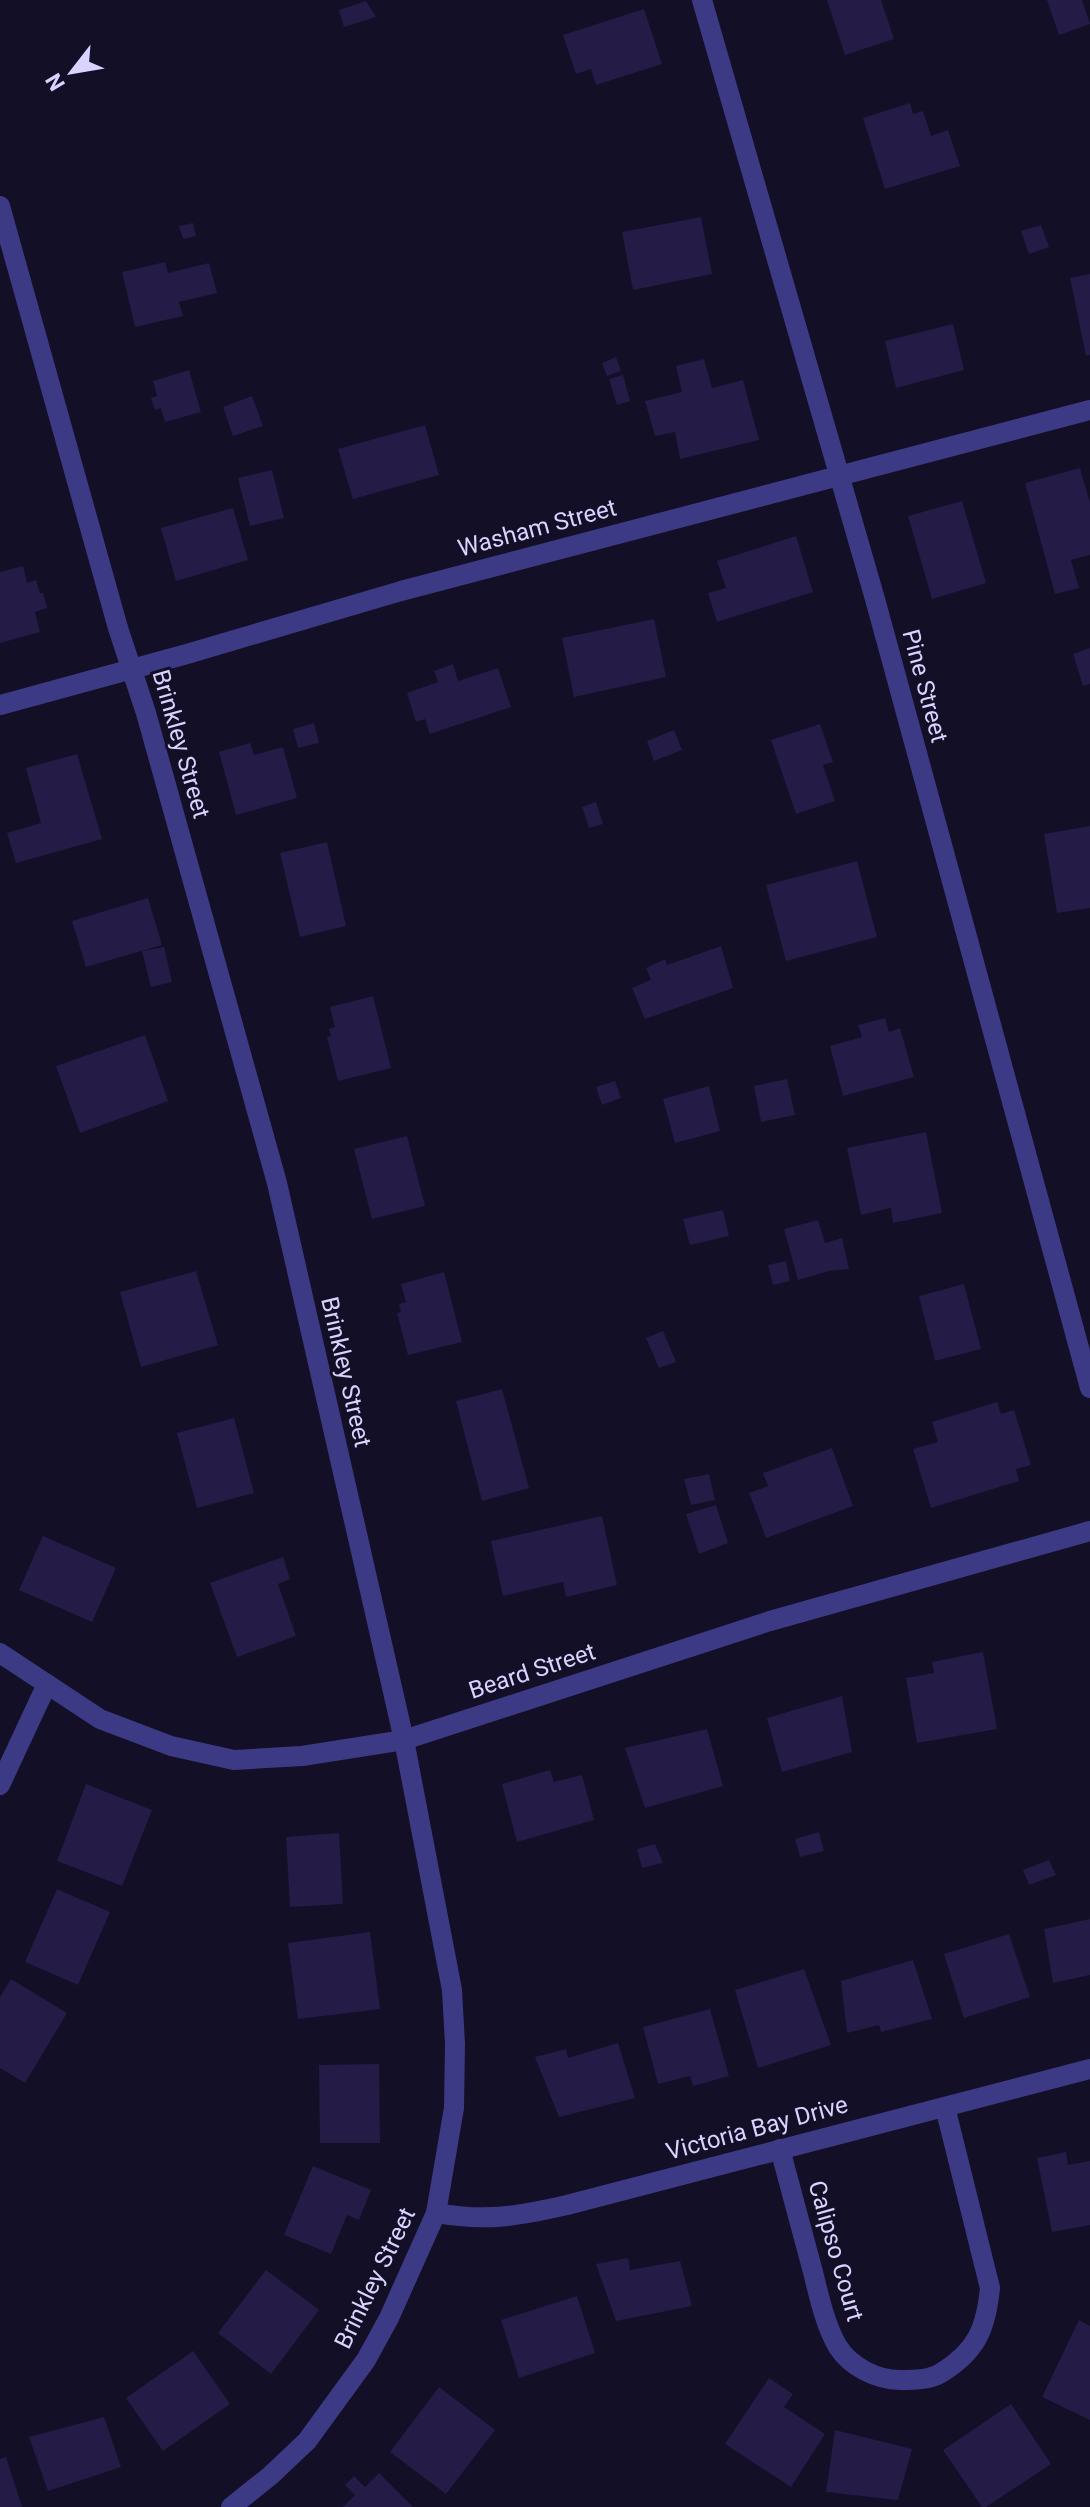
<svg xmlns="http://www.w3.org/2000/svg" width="1090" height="2507" font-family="Roboto,sans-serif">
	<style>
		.building { fill: #241b47 }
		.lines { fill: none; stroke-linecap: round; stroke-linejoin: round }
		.minor { stroke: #3d3a85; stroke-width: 20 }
		.labels { text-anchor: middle; stroke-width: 6; stroke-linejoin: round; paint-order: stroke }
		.street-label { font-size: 24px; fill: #d9d4ff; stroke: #130f26 }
	</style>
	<rect width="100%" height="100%" fill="#130f26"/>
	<!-- building -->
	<g class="building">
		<polygon points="827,0 881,0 894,39 845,55"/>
		<polygon points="1047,0 1082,0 1090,24 1059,35"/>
		<polygon points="366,1 376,17 344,27 339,10"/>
		<polygon points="644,9 662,64 596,85 591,69 576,74 563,35"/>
		<polygon points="910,103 913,114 923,111 931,136 948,130 960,166 885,189 863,118"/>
		<polygon points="701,217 712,274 633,290 622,232"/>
		<polygon points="193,223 196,236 183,239 179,226"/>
		<polygon points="1041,225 1049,247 1029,254 1021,231"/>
		<polygon points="165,262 168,273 209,263 217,293 179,302 183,316 135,327 122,272"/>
		<polygon points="1090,274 1090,355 1086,356 1070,278"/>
		<polygon points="953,324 964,370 896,388 885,341"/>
		<polygon points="616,357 621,371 607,376 602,363"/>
		<polygon points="704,359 712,388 743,380 759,440 680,459 675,432 655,436 645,401 682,392 676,366"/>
		<polygon points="189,370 201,412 165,422 161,408 155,410 151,398 157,396 153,381"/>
		<polygon points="623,375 630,401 617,405 609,379"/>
		<polygon points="252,396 263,426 233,436 223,407"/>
		<polygon points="425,425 439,475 353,499 338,449"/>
		<polygon points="1080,468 1090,503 1090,555 1071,560 1079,588 1055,594 1025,483"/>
		<polygon points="272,470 284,518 250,526 238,478"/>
		<polygon points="962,501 986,583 932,599 908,516"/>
		<polygon points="233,508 248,560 176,581 161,528"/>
		<polygon points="796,536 813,592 717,622 708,593 726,588 717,561"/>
		<polygon points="23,566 27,583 36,580 40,593 43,593 47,608 35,612 40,632 0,643 0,572"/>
		<polygon points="654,619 666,677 574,697 562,638"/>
		<polygon points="1090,648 1090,684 1083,686 1073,654"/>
		<polygon points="453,664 458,681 498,668 511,707 430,734 425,719 416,722 407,693 438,682 434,671"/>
		<polygon points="314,723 319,743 298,748 293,729"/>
		<polygon points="820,724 833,762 823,765 835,801 796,814 771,740"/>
		<polygon points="674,730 682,750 654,761 647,741"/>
		<polygon points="250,743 254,755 283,747 297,798 236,815 219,752"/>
		<polygon points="77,754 102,839 16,863 7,833 41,823 26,768"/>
		<polygon points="596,802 603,824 589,828 582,807"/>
		<polygon points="1090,826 1090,908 1057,913 1044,834"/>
		<polygon points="327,842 346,926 300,937 280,853"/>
		<polygon points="857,861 877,937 786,961 766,885"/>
		<polygon points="148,898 162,945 86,967 72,921"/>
		<polygon points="721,946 733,988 645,1019 632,988 651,980 646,968 665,959 667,965"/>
		<polygon points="164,947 172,982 151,987 142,951"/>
		<polygon points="373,996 391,1068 338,1081 327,1037 331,1036 329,1029 335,1027 330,1007"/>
		<polygon points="885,1018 889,1032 900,1028 914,1077 843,1096 830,1046 862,1037 858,1025"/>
		<polygon points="145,1035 168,1101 80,1133 56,1066"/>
		<polygon points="787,1079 795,1115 761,1122 754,1086"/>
		<polygon points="615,1081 621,1098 602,1105 596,1087"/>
		<polygon points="709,1086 720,1131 675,1143 663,1099"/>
		<polygon points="926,1132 942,1213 893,1223 891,1208 861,1215 847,1148"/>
		<polygon points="407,1136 425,1206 372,1219 354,1149"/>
		<polygon points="723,1210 729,1236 690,1245 683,1219"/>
		<polygon points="818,1220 825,1243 842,1238 849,1269 829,1271 798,1280 784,1229"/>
		<polygon points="786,1261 790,1281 773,1285 768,1265"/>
		<polygon points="196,1271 218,1345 141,1367 120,1292"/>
		<polygon points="444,1272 462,1342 408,1355 397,1313 401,1312 399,1304 406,1302 401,1284"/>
		<polygon points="964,1284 981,1349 935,1361 919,1296"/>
		<polygon points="663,1331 676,1362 659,1368 646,1338"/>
		<polygon points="502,1389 529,1488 482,1501 456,1401"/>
		<polygon points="997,1402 1001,1414 1014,1410 1031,1465 1016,1469 1019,1481 931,1508 913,1449 938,1442 932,1422"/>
		<polygon points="234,1418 254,1493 197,1508 177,1433"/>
		<polygon points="832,1448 853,1506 766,1538 749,1493 768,1486 763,1473"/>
		<polygon points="709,1474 715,1500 691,1505 684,1479"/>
		<polygon points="716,1505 728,1543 699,1554 686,1514"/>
		<polygon points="602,1516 617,1585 566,1597 563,1582 503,1596 491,1541"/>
		<polygon points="43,1536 116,1568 92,1622 19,1590"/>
		<polygon points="283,1557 290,1579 278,1584 296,1636 237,1657 210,1583"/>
		<polygon points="983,1652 997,1729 917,1743 906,1678 934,1673 932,1662"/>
		<polygon points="842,1696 852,1752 782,1772 767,1718"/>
		<polygon points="707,1729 723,1786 645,1808 625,1748"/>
		<polygon points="550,1770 554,1782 582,1775 594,1820 517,1842 502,1784"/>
		<polygon points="86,1784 152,1810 122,1886 57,1861"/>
		<polygon points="819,1832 824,1851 800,1857 795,1839"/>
		<polygon points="339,1833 343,1904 290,1907 286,1837"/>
		<polygon points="655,1844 663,1863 642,1868 637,1849"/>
		<polygon points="1049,1860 1056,1875 1029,1885 1023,1870"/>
		<polygon points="57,1889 110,1912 78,1985 25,1962"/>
		<polygon points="1090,1919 1090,1975 1053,1983 1044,1929"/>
		<polygon points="370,1932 380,2009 298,2019 288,1943"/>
		<polygon points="1009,1934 1030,1997 964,2018 944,1954"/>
		<polygon points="913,1960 932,2019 881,2032 879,2025 847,2033 841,1981"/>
		<polygon points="804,1969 831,2045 758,2068 735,1990"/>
		<polygon points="11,1979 67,2013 25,2083 0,2068 0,1997"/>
		<polygon points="710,2009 729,2076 693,2086 690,2076 658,2084 643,2027"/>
		<polygon points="618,2043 635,2098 559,2117 535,2057 566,2049 568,2058"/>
		<polygon points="379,2064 380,2143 320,2143 319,2065"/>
		<polygon points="1066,2152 1068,2165 1090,2161 1090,2225 1052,2232 1037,2158"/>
		<polygon points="313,2166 371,2190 359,2220 347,2215 331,2254 284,2235"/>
		<polygon points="628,2258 630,2270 680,2261 692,2306 616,2321 596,2264"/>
		<polygon points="266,2270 319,2310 271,2374 218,2333"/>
		<polygon points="577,2296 595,2353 519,2378 501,2320"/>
		<polygon points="1079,2320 1090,2326 1090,2420 1042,2397"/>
		<polygon points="193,2351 230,2404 163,2451 126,2398"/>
		<polygon points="769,2378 793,2394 784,2407 825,2434 791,2487 725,2444"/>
		<polygon points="439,2387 495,2430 446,2494 390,2452"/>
		<polygon points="1011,2404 1051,2464 986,2507 982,2507 943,2450"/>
		<polygon points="104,2417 121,2467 48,2491 29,2437"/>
		<polygon points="835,2430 912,2449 898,2500 826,2492"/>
		<polygon points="6,2457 22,2507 0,2507 0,2459"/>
		<polygon points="379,2473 413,2507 343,2507 355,2495 345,2485 354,2476 365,2487"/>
	</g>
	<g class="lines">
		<!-- minor -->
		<g class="minor">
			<polyline points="702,0 875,599 1090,1388"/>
			<polyline points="0,206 118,628 146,713 277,1183 404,1740 452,1990 455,2044 454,2108 436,2213 389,2318 366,2360 307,2441 270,2476 231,2507"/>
			<polyline points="0,705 187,654 401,591 1090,410"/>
			<polyline points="0,1653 100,1719 171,1746 234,1760 302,1756 404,1740 770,1621 1090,1531"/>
			<polyline points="0,1785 47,1684"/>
			<path d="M780 2149C791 2190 802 2231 813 2272 819 2296 825 2325 838 2347 851 2367 877 2380 900 2380 913 2380 930 2380 941 2373 977 2351 986 2328 990 2288L945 2107"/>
			<path d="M436 2213C487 2222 518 2216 567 2205L1090 2069"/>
		</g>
	</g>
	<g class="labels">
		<!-- street labels -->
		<g class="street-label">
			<text transform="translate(537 528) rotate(-15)" y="8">Washam Street</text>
			<text transform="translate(925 686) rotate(75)" y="8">Pine Street</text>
			<text transform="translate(181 744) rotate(74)" y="8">Brinkley Street</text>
			<text transform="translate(346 1372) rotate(77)" y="8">Brinkley Street</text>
			<text transform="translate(532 1671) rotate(-18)" y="8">Beard Street</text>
			<text transform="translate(757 2128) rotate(-15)" y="8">Victoria Bay Drive</text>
			<text transform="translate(836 2251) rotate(74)" y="8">Calipso Court</text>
			<text transform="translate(375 2278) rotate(-64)" y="8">Brinkley Street</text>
		</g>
	</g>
	<!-- north arrow -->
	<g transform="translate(72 72) rotate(239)" stroke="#130f26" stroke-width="6" paint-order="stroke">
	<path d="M0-6L14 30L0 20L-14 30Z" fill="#d9d4ff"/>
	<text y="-12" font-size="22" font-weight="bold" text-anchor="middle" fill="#d9d4ff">N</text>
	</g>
</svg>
